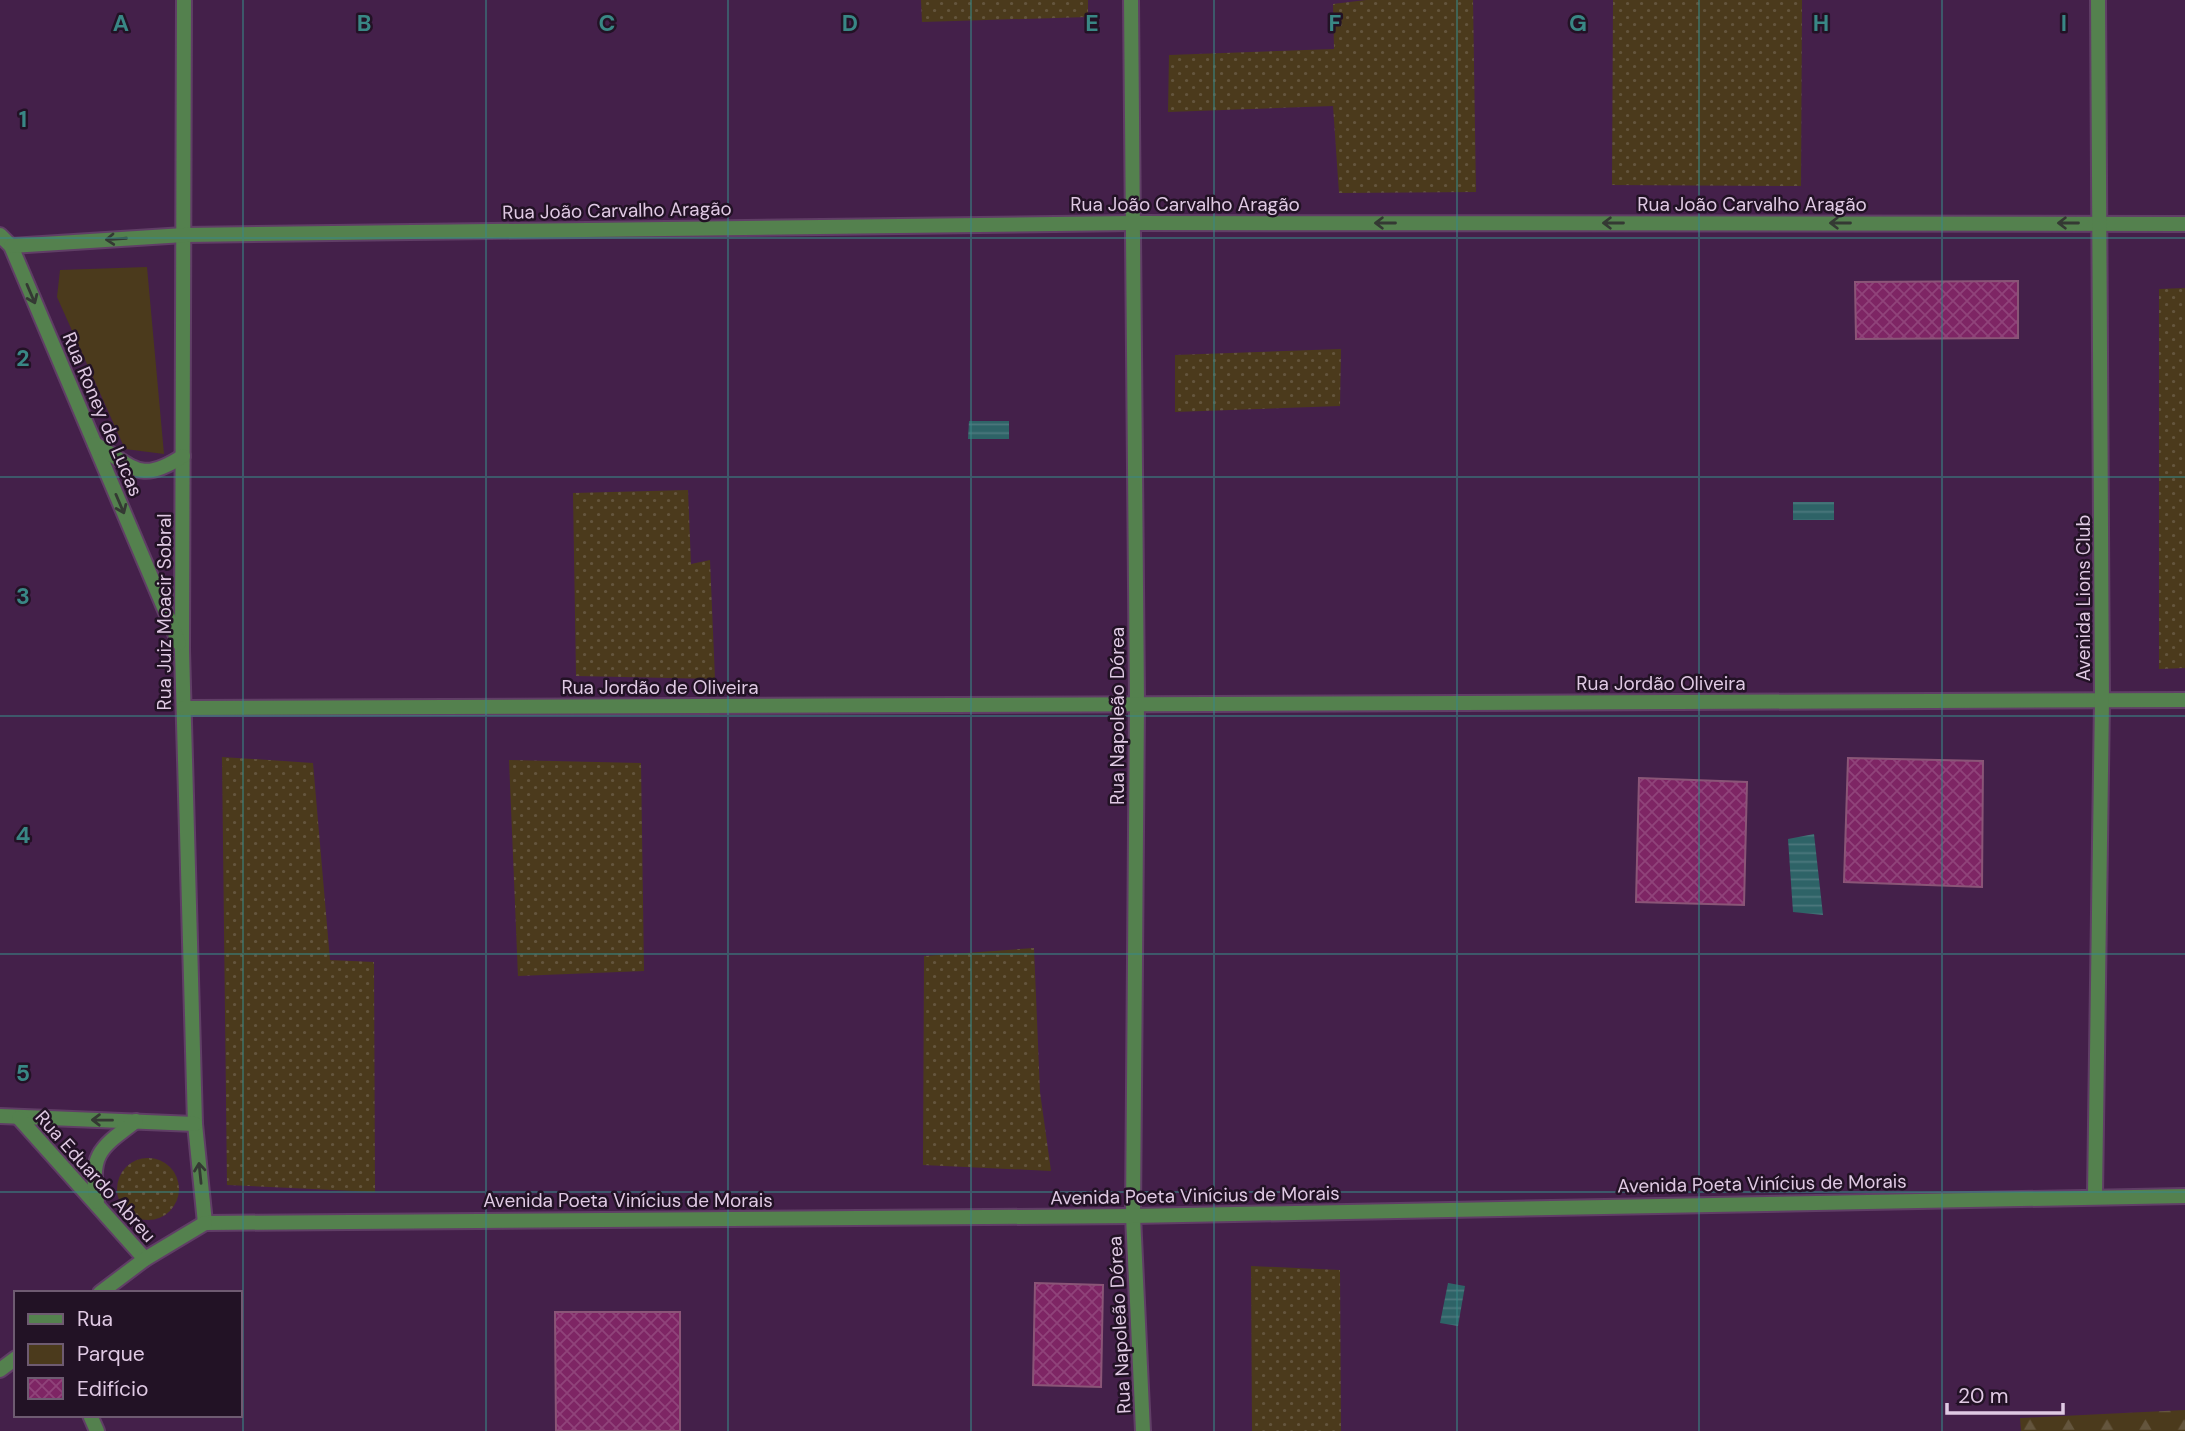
<svg xmlns="http://www.w3.org/2000/svg" width="2185" height="1431" font-family="'DM Sans',sans-serif">
	<style>
		.grass { fill: url(#grass-dots) }
		.forest { fill: url(#forest-firs) }
		.park { fill: #4b3a1c }
		.water { fill: url(#water-rules) }
		.building { fill: url(#building-cross-hatch); stroke: #8a5577; stroke-width: 2 }
		.lines { fill: none; stroke-linecap: round; stroke-linejoin: round }
		.minor-casing { stroke: #603e66; stroke-width: 18 }
		.minor { stroke: #54814e; stroke-width: 14 }
		.oneway { stroke: #343933 }
		.grid { fill: none; stroke: #398785; stroke-width: 2; stroke-opacity: 0.55 }
		.labels { text-anchor: middle; stroke-width: 5; stroke-linejoin: round; paint-order: stroke }
		.street-label { font-size: 19px; fill: #dfc9e3; stroke: #221225 }
		.grid-label { font-size: 23px; text-anchor: middle; font-weight: bold; fill: #398785; stroke: #221225; stroke-width: 5; stroke-linejoin: round; paint-order: stroke }
	</style>
	<defs>
		<pattern id="grass-dots" width="8" height="8" patternUnits="userSpaceOnUse" patternTransform="scale(1.75)"><rect width="8" height="8" fill="#4b3a1c"/><path d="M2 2h.1M6 6h.1" fill="none" stroke="#64553d" stroke-width="1.8" stroke-linecap="round"/></pattern>
		<pattern id="forest-firs" width="22" height="20" patternUnits="userSpaceOnUse" patternTransform="scale(1.75)"><rect width="22" height="20" fill="#4b3a1c"/><path d="M5 1l3.5 6h-7zM16 11l3.5 6h-7z" fill="#64553d"/></pattern>
		<pattern id="water-rules" width="6" height="5" patternUnits="userSpaceOnUse" patternTransform="scale(1.75)"><rect width="6" height="5" fill="#2e6367"/><path d="M0 2.5h6" fill="none" stroke="#4c787d"/></pattern>
		<pattern id="building-cross-hatch" width="8" height="8" patternUnits="userSpaceOnUse" patternTransform="scale(1.75)"><rect width="8" height="8" fill="#7e2564"/><path d="M0 0l8 8M0 8l8-8" fill="none" stroke="#90437a"/></pattern>
	</defs>
	<rect width="100%" height="100%" fill="#44204a"/>
	<!-- grass -->
	<g class="grass">
		<polygon points="921,0 1088,0 1088,17 922,22"/>
		<polygon points="1366,0 1473,0 1476,192 1339,193 1333,106 1168,112 1169,55 1334,49 1333,4"/>
		<polygon points="1613,0 1802,0 1801,186 1612,185"/>
		<polygon points="2185,288 2185,668 2159,669 2159,289"/>
		<polygon points="1341,349 1340,406 1175,412 1175,355"/>
		<polygon points="688,490 691,564 710,560 715,679 576,676 573,493"/>
		<polygon points="222,757 313,763 330,960 374,962 375,1192 227,1185"/>
		<polygon points="509,760 641,763 644,971 518,976"/>
		<polygon points="1034,948 1040,1092 1051,1171 923,1165 924,956"/>
		<circle cx="148" cy="1189" r="31"/>
		<polygon points="1251,1266 1340,1270 1341,1431 1252,1431"/>
	</g>
	<!-- forest -->
	<polygon class="forest" points="2185,1410 2185,1431 2021,1431 2020,1418"/>
	<!-- park -->
	<polygon class="park" points="147,267 164,454 125,449 57,297 60,270"/>
	<!-- water -->
	<g class="water">
		<polygon points="969,421 1009,421 1009,439 968,439"/>
		<rect x="1793" y="502" width="41" height="18"/>
		<polygon points="1814,834 1823,915 1793,912 1788,839"/>
		<polygon points="1448,1283 1465,1286 1458,1326 1440,1323"/>
	</g>
	<!-- building -->
	<g class="building">
		<polygon points="2018,281 2018,338 1856,339 1855,282"/>
		<polygon points="1848,758 1983,761 1982,887 1844,882"/>
		<polygon points="1639,778 1747,782 1744,905 1636,902"/>
		<polygon points="1035,1283 1103,1285 1101,1387 1033,1385"/>
		<polygon points="555,1312 680,1312 680,1431 556,1431"/>
	</g>
	<g class="lines">
		<defs>
			<g id="minor">
				<polyline points="184,0 182,650 195,1124 205,1223"/>
				<polyline points="1131,0 1137,703 1133,1216 1143,1431"/>
				<polyline points="0,235 11,246 179,643"/>
				<polyline points="11,246 184,235 1132,223 2185,224"/>
				<path d="M95 444C135 468 140 484 183 456"/>
				<polyline points="184,708 2185,700"/>
				<polyline points="0,1116 195,1124"/>
				<polyline points="19,1118 145,1259"/>
				<polyline points="2095,1195 2102,701 2098,0"/>
				<path d="M97 1202C89 1154 100 1148 136 1121"/>
				<polyline points="205,1223 1133,1216 2185,1196"/>
				<polyline points="100,1293 145,1259 205,1223"/>
				<polyline points="0,1370 16,1358"/>
				<polyline points="90,1415 97,1431"/>
			</g>
		</defs>
		<!-- minor casing -->
		<use href="#minor" class="minor-casing"/>
		<!-- minor -->
		<use href="#minor" class="minor"/>
	</g>
	<!-- one-way arrows -->
	<defs><path id="oneway-shaft" d="M-6 0H5M1.5-3L5.5 0L1.5 3" fill="none" stroke-width="1.6" stroke-linecap="round" stroke-linejoin="round" transform="scale(1.75)"/></defs>
	<g class="oneway">
		<use href="#oneway-shaft" transform="translate(1385 223) rotate(-180)"/>
		<use href="#oneway-shaft" transform="translate(1613 223) rotate(-180)"/>
		<use href="#oneway-shaft" transform="translate(1840 223) rotate(-180)"/>
		<use href="#oneway-shaft" transform="translate(2068 223) rotate(-180)"/>
		<use href="#oneway-shaft" transform="translate(116 239) rotate(176)"/>
		<use href="#oneway-shaft" transform="translate(31 294) rotate(67)"/>
		<use href="#oneway-shaft" transform="translate(120 504) rotate(67)"/>
		<use href="#oneway-shaft" transform="translate(102 1120) rotate(-179)"/>
		<use href="#oneway-shaft" transform="translate(200 1173) rotate(-96)"/>
	</g>
	<!-- grid -->
	<path class="grid" d="M243 0V1431M486 0V1431M728 0V1431M971 0V1431M1214 0V1431M1457 0V1431M1699 0V1431M1942 0V1431M0 238H2185M0 477H2185M0 716H2185M0 954H2185M0 1192H2185"/>
	<g class="labels">
		<!-- street labels -->
		<g class="street-label">
			<text x="1185" y="211">Rua João Carvalho Aragão</text>
			<text x="1752" y="211">Rua João Carvalho Aragão</text>
			<text transform="translate(617 210) rotate(-1)" y="7">Rua João Carvalho Aragão</text>
			<text transform="translate(103 414) rotate(67)" y="7">Rua Roney de Lucas</text>
			<text transform="translate(2083 598) rotate(-90)" y="7">Avenida Lions Club</text>
			<text transform="translate(164 612) rotate(-90)" y="7">Rua Juiz Moacir Sobral</text>
			<text x="1661" y="690">Rua Jordão Oliveira</text>
			<text x="660" y="694">Rua Jordão de Oliveira</text>
			<text transform="translate(1117 716) rotate(-90)" y="7">Rua Napoleão Dórea</text>
			<text transform="translate(96 1176) rotate(48)" y="7">Rua Eduardo Abreu</text>
			<text transform="translate(1762 1183) rotate(-1)" y="7">Avenida Poeta Vinícius de Morais</text>
			<text transform="translate(1195 1195) rotate(-1)" y="7">Avenida Poeta Vinícius de Morais</text>
			<text x="628" y="1207">Avenida Poeta Vinícius de Morais</text>
			<text transform="translate(1119 1325) rotate(-93)" y="7">Rua Napoleão Dórea</text>
		</g>
	</g>
	<g class="grid-label">
		<text x="121" y="31">A</text>
		<text x="364" y="31">B</text>
		<text x="607" y="31">C</text>
		<text x="850" y="31">D</text>
		<text x="1092" y="31">E</text>
		<text x="1335" y="31">F</text>
		<text x="1578" y="31">G</text>
		<text x="1821" y="31">H</text>
		<text x="2064" y="31">I</text>
		<text x="23" y="127">1</text>
		<text x="23" y="366">2</text>
		<text x="23" y="604">3</text>
		<text x="23" y="843">4</text>
		<text x="23" y="1081">5</text>
	</g>
	<!-- legend -->
	<rect x="14" y="1291" width="228" height="126" fill="#221225" stroke="#6e5b71" stroke-width="2"/>
	<rect x="28" y="1314" width="35" height="10" fill="#54814e" stroke="#6e5b71" stroke-width="2"/>
	<text x="77" y="1326" font-size="21" fill="#dfc9e3">Rua</text>
	<rect x="28" y="1344" width="35" height="21" fill="#4b3a1c" stroke="#6e5b71" stroke-width="2"/>
	<text x="77" y="1361" font-size="21" fill="#dfc9e3">Parque</text>
	<rect x="28" y="1378" width="35" height="21" fill="url(#building-cross-hatch)" stroke="#6e5b71" stroke-width="2"/>
	<text x="77" y="1396" font-size="21" fill="#dfc9e3">Edifício</text>
	<!-- scale -->
	<path d="M1947 1403v10h116v-10" fill="none" stroke="#dfc9e3" stroke-width="3.5"/>
	<text x="1958" y="1403" font-size="21" fill="#dfc9e3" stroke="#221225" stroke-width="5" paint-order="stroke">20 m</text>
</svg>
